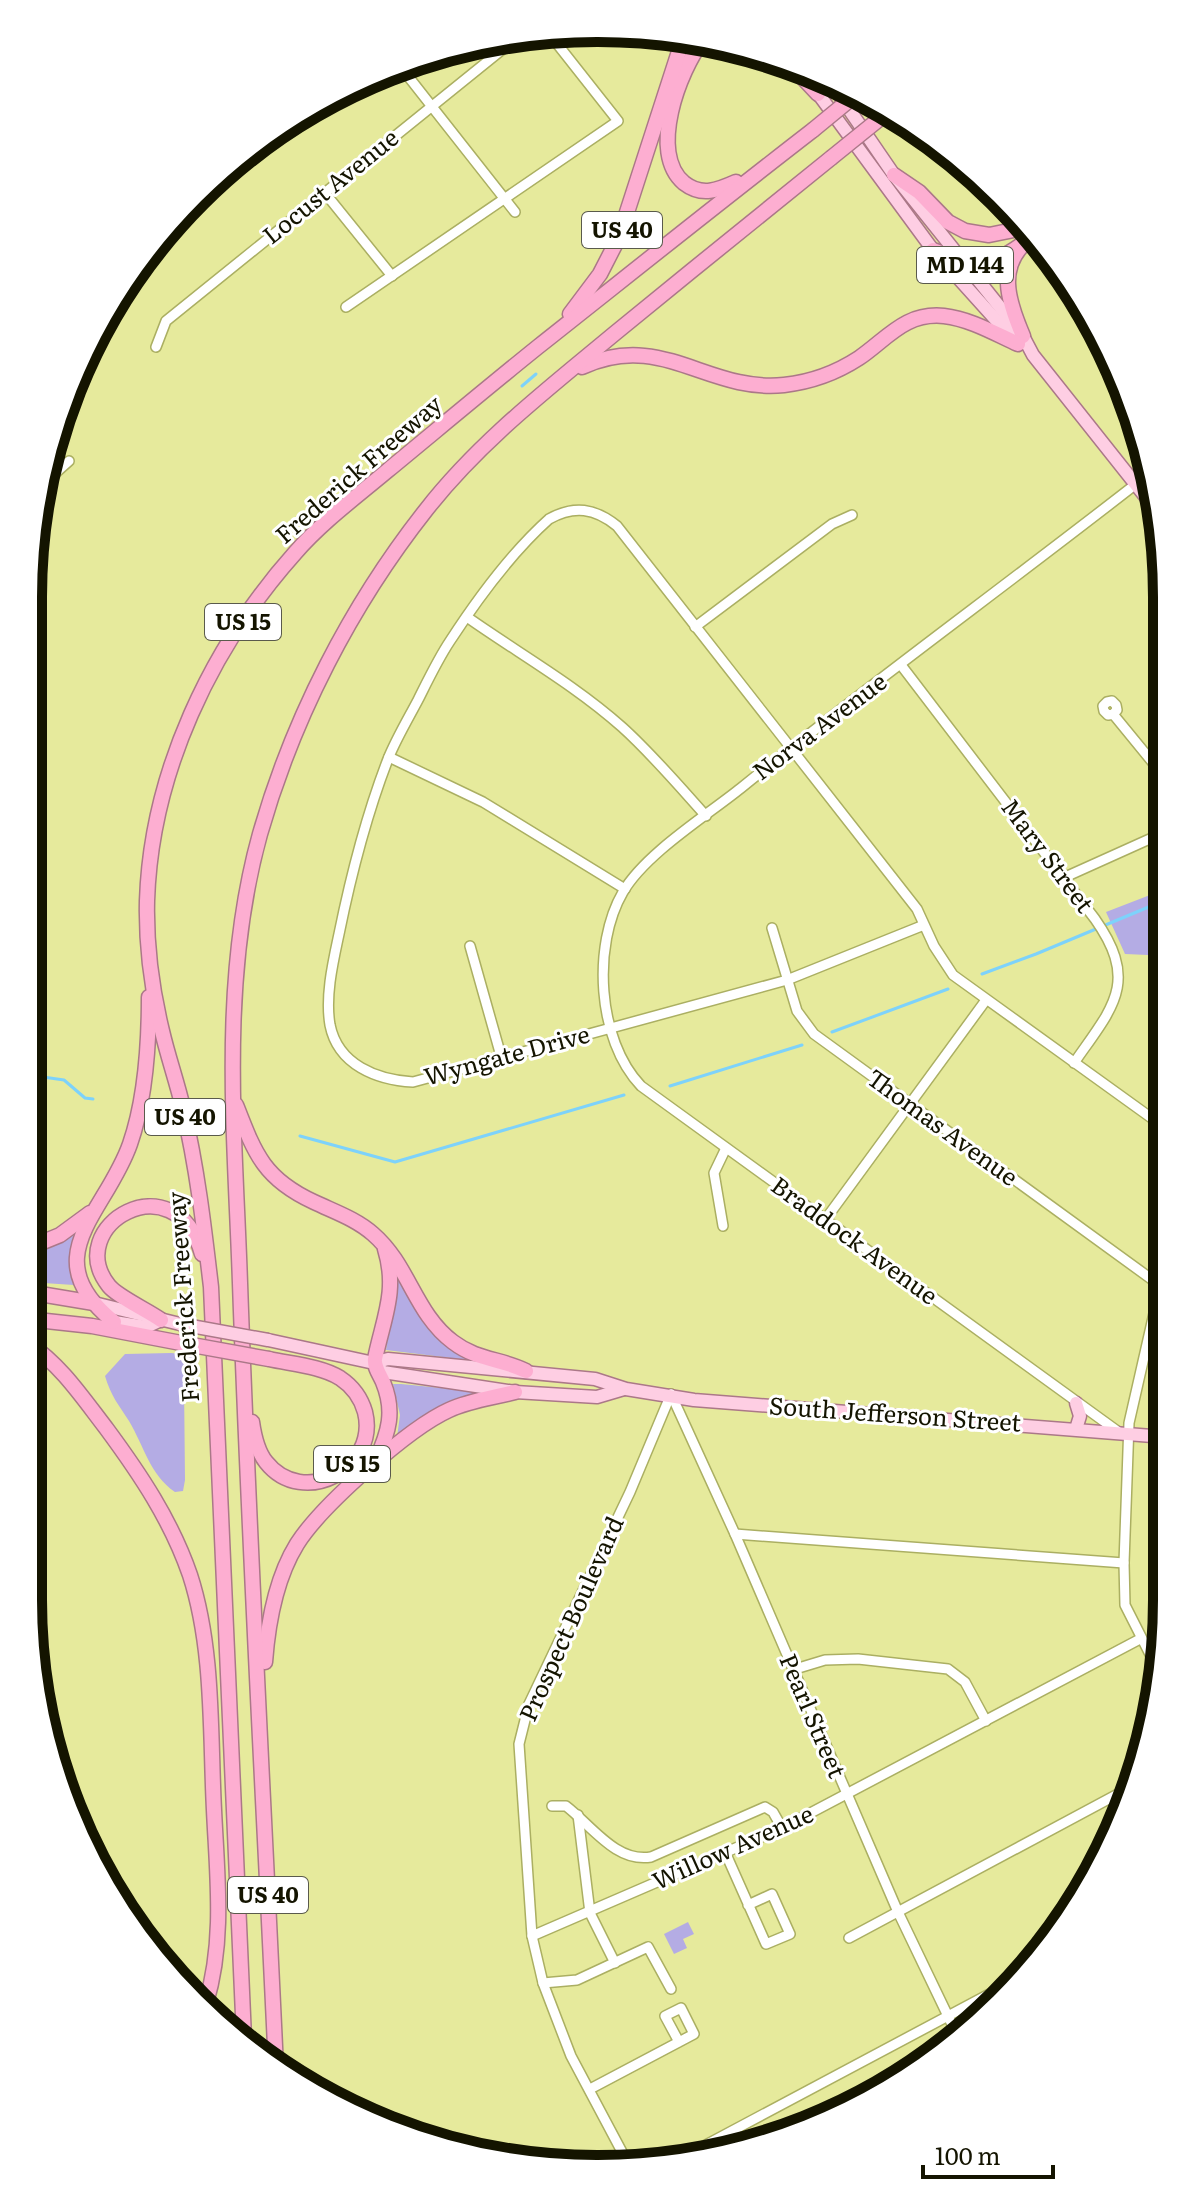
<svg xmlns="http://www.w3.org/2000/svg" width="1195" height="2197" font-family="Literata,serif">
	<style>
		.green { fill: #b4ace4 }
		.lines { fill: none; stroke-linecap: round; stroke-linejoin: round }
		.stream { stroke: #7dd2fb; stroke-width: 3 }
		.minor-casing { stroke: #abaf62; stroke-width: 12 }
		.major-casing { stroke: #ab7888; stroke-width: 15 }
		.highway-casing { stroke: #ab7888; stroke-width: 17 }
		.minor { stroke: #fff; stroke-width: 9 }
		.major { stroke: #fecee3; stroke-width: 12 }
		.highway { stroke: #fdaed1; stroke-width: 14 }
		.major-bridge-casing { stroke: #ab7888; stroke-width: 15; stroke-linecap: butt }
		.highway-bridge-casing { stroke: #ab7888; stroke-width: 17; stroke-linecap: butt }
		.major-bridge { stroke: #fecee3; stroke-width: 12 }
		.highway-bridge { stroke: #fdaed1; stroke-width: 14 }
		.labels { text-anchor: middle; stroke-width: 6; stroke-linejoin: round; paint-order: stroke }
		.shield { fill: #fff; stroke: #5a5a4c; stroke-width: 2 }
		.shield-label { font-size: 22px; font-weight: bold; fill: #141400 }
		.street-label { font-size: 24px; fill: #141400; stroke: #fff }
		.rim { fill: none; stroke: #141400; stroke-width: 10 }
	</style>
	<rect width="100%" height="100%" fill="#e6ea9c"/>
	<!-- green -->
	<g class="green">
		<polygon points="1163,890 1164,995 1148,955 1125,954 1106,912"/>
		<polygon points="75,1231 70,1257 74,1285 28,1282 28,1253"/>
		<polygon points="397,1275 475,1361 386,1350"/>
		<path d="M171 1353 194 1355 193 1369 184 1383 185 1480 183 1491 175 1492C150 1475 144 1446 129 1421 118 1404 111 1396 105 1376L125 1354Z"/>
		<polygon points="393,1384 401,1384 482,1392 397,1437 400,1415"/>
		<polygon points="688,1922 694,1934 683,1939 687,1948 674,1954 664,1934"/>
	</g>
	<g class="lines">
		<!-- stream -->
		<g class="stream">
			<polyline points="522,386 536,374"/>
			<polyline points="982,974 1036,954 1163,901"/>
			<polyline points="832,1032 948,989"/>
			<polyline points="29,1075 64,1080 85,1098 93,1099"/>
			<polyline points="670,1086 802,1045"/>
			<polyline points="300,1136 395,1162 624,1095"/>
		</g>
		<defs>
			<g id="minor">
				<polyline points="400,66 515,212"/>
				<polyline points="325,193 392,276"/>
				<polyline points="346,307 618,121 547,31"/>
				<polyline points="156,347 166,321 519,36"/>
				<polyline points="42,485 69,461"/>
				<path d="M467 617C518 653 575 685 622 727 652 754 679 786 706 816"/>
				<polyline points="695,627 832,524 852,515"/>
				<path d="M901 665 1095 919C1140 983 1112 1008 1074 1063"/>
				<polyline points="1113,714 1117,710 1116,705 1112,701 1107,702 1103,706 1104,711 1108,715 1113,714 1163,775"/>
				<polyline points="389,757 483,802 625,889"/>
				<polyline points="1063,878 1163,833"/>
				<path d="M924 925 787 980 413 1082C377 1080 338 1065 330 1025 325 996 333 962 339 934 351 875 366 816 388 759 396 739 408 719 418 700 428 680 438 659 450 641 478 598 511 553 549 519 574 505 595 508 617 526L917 909 934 946 953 975 1164 1127"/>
				<polyline points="772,928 797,1011 814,1034 1165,1289"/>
				<polyline points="470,946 501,1056"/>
				<polyline points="825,1220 986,1000"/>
				<polyline points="723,1226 714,1173 726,1148"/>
				<polyline points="671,1394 735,1534 898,1912 958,2037"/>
				<path d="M1120 1433 641 1086C597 1040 592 945 623 892 645 854 706 816 741 788 875 680 1015 579 1150 473"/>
				<polyline points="735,1534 1124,1563"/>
				<polyline points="792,1670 825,1660 858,1659 948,1669 965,1682 986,1721"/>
				<polyline points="1160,1674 1125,1605 1124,1563 1129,1423 1165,1265"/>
				<path d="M552 1806H566C591 1825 616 1863 651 1857L765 1807 773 1812 782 1828"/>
				<polyline points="578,1815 590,1913 615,1963"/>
				<polyline points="725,1852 766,1944 790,1934 772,1894 748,1905"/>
				<polyline points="532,1936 782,1828 1140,1639"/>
				<polyline points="849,1938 1131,1787"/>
				<polyline points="543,1983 577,1980 648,1947 671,1989"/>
				<polyline points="590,2089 694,2034 681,2008 665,2016 679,2042"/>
				<polyline points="685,2156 1010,1983"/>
				<polyline points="630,2167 571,2056 543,1983 532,1936 519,1744 529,1704 630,1492 671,1394"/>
			</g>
			<g id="major">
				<polyline points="829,80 894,175 1023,336 1033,355 1160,515"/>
				<polyline points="814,88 933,250 1014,340"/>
				<polyline points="94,1303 180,1324"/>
				<polyline points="114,1322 146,1327 161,1320"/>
				<polyline points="268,1340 374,1363 388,1359 595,1379 626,1389 694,1400 1165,1437"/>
				<polyline points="374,1363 383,1372 515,1392 597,1397 624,1389"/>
				<polyline points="1076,1403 1080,1416 1076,1429"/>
			</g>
			<g id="highway">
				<path d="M703 40C679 71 648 153 684 183 702 197 718 190 736 182"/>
				<polyline points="788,62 818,94"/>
				<polyline points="894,175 919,192 948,222 965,231 989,235 1024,228"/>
				<path d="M933 250C973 265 983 272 1021 245"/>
				<polyline points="570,314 600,274 619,237 684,36"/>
				<path d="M1023 336C1008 301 995 264 1032 237"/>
				<path d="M582 367C662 330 707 393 784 385 811 382 836 373 859 358 887 339 905 312 944 316 970 319 994 333 1018 344"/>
				<path d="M236 1105C255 1154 264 1179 314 1202 335 1212 356 1219 373 1234 409 1265 415 1314 453 1342 478 1361 500 1358 526 1371"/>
				<polyline points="28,1248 60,1235 90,1213"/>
				<polyline points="28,1292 94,1303"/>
				<polyline points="28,1319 92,1326 181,1343"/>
				<path d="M161 1320C147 1310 118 1297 109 1286 61 1226 175 1159 202 1254"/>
				<path d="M114 1322C33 1257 106 1213 130 1144 146 1098 149 1045 149 997"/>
				<path d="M28 1343C61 1365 82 1397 106 1428 140 1474 171 1520 190 1575 214 1649 210 1733 214 1810 217 1875 225 1940 206 2003"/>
				<path d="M252 1422C254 1436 257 1451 266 1462 303 1509 379 1468 365 1412 361 1398 352 1386 340 1378 321 1366 291 1364 269 1359"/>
				<path d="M376 1460C389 1432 395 1411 383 1382 380 1375 374 1367 375 1359 383 1319 398 1291 385 1249"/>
				<path d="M265 1662C268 1622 276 1578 297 1544 321 1506 409 1428 449 1410 470 1400 492 1398 515 1392"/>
				<path d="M244 2038 211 1287C204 1227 197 1167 183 1108 177 1082 168 1057 162 1031 152 990 146 943 147 901 151 773 211 647 295 553 322 522 356 497 387 471 438 429 488 387 539 346 630 274 721 201 813 130"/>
				<path d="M276 2068C264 1806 249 1545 240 1283 235 1133 219 981 260 834 293 718 351 605 426 510 479 442 548 389 614 334 686 275 759 216 831 158"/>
			</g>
		</defs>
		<!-- minor casing -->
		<use href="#minor" class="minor-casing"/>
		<!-- major casing -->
		<use href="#major" class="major-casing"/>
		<!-- highway casing -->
		<use href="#highway" class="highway-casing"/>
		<!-- minor -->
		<use href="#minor" class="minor"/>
		<!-- major -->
		<use href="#major" class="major"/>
		<!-- highway -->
		<use href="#highway" class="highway"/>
		<defs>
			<polyline id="major-bridge" points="180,1324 268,1340"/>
			<g id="highway-bridge">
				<polyline points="813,130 858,93"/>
				<polyline points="831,158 883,116"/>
				<polyline points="181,1343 269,1359"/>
			</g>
		</defs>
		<!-- major-bridge casing -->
		<use href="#major-bridge" class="major-bridge-casing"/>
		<!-- highway-bridge casing -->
		<use href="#highway-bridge" class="highway-bridge-casing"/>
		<!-- major-bridge -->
		<use href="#major-bridge" class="major-bridge"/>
		<!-- highway-bridge -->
		<use href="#highway-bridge" class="highway-bridge"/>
	</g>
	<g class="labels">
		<!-- shield labels -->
		<g class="shield">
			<rect x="582" y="212" width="80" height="36" rx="6"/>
			<rect x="917" y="247" width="96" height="36" rx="6"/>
			<rect x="205" y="604" width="76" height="36" rx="6"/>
			<rect x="145" y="1099" width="80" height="36" rx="6"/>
			<rect x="314" y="1446" width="76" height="36" rx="6"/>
			<rect x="228" y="1877" width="80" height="36" rx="6"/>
		</g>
		<g class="shield-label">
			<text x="622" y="238">US 40</text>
			<text x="965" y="273">MD 144</text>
			<text x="243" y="630">US 15</text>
			<text x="185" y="1125">US 40</text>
			<text x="352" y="1472">US 15</text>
			<text x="268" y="1903">US 40</text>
		</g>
		<!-- street labels -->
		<g class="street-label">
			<text transform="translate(331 187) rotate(-39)" y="8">Locust Avenue</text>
			<text transform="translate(359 470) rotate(-41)" y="8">Frederick Freeway</text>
			<text transform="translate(820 727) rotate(-37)" y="8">Norva Avenue</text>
			<text transform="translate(1047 856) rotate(53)" y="8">Mary Street</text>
			<text transform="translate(507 1056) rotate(-15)" y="8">Wyngate Drive</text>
			<text transform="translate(942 1128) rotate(36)" y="8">Thomas Avenue</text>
			<text transform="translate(854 1241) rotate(36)" y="8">Braddock Avenue</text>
			<text transform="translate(184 1297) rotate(-94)" y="8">Frederick Freeway</text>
			<text transform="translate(895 1415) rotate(4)" y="8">South Jefferson Street</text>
			<text transform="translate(572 1619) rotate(-66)" y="8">Prospect Boulevard</text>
			<text transform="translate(812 1716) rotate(67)" y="8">Pearl Street</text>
			<text transform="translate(733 1848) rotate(-24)" y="8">Willow Avenue</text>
		</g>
	</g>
	<!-- crop -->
	<path d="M0 0H1195V2197H0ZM597 42H598A555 555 0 0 1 1153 597V1600A555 555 0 0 1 598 2155H597A555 555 0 0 1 42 1600V597A555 555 0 0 1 597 42Z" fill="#fff" fill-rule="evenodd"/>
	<path class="rim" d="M597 42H598A555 555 0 0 1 1153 597V1600A555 555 0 0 1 598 2155H597A555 555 0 0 1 42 1600V597A555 555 0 0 1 597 42Z"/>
	<!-- scale -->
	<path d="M923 2165v12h130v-12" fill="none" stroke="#141400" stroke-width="4"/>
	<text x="935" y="2165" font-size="24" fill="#141400" stroke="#ffffff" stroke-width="6" paint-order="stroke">100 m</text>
</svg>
